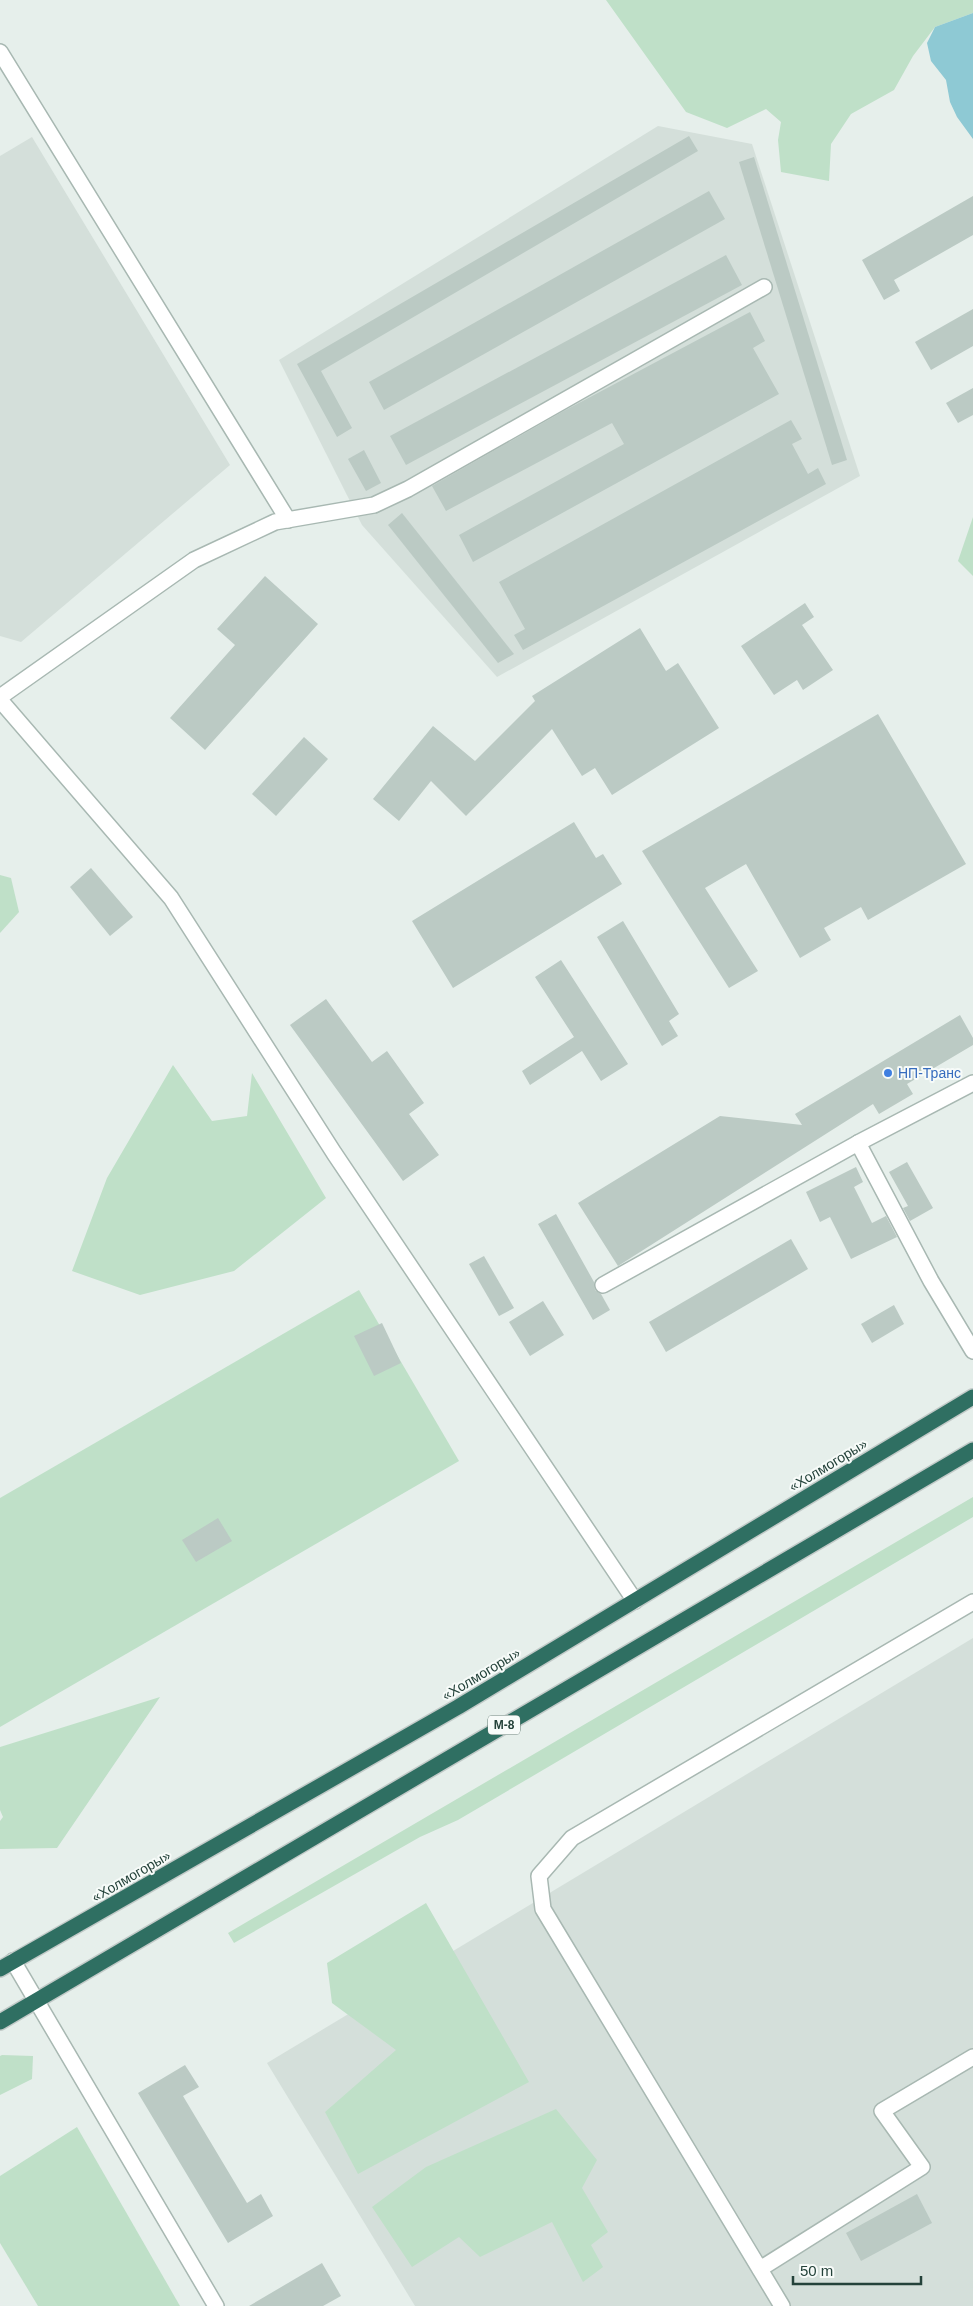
<svg xmlns="http://www.w3.org/2000/svg" width="973" height="2306" font-family="Helvetica,sans-serif">
	<style>
		.built { fill: #d4dfda }
		.green { fill: #bfe0c8 }
		.water { fill: #8ec9d4 }
		.building { fill: #bbcac4 }
		.lines { fill: none; stroke-linecap: round; stroke-linejoin: round }
		.minor-casing { stroke: #a8b8b2; stroke-width: 18 }
		.highway-casing { stroke: #c2cac8; stroke-width: 18 }
		.minor { stroke: #fff; stroke-width: 15 }
		.highway { stroke: #2f6f62; stroke-width: 15 }
		.shop-dot { fill: #3f7fe0; stroke: #f7fbf9; stroke-width: 2 }
		.labels { text-anchor: middle; stroke-width: 4; stroke-linejoin: round; paint-order: stroke }
		.shield { fill: #f7fbf9; stroke: #637a73; stroke-width: 1 }
		.shield-label { font-size: 12px; font-weight: bold; fill: #24423a }
		.shop-label { font-size: 14px; fill: #366cbe; stroke: #f7fbf9; text-anchor: start }
		.street-label { font-size: 14px; fill: #24423a; stroke: #f7fbf9 }
	</style>
	<rect width="100%" height="100%" fill="#e6efeb"/>
	<!-- built -->
	<g class="built">
		<polygon points="658,126 752,144 860,476 497,677 362,525 279,360"/>
		<polygon points="32,137 230,465 21,642 0,636 0,156"/>
		<polygon points="973,1638 973,2306 415,2306 267,2063"/>
	</g>
	<!-- green -->
	<g class="green">
		<polygon points="606,0 973,0 973,13 935,27 913,56 894,90 851,114 831,144 829,181 781,172 778,140 781,122 766,109 727,128 686,112"/>
		<polygon points="973,517 973,576 958,561"/>
		<polygon points="0,875 11,878 19,912 0,933"/>
		<polygon points="173,1065 212,1121 247,1116 252,1073 326,1198 234,1271 140,1295 72,1271 107,1178"/>
		<polygon points="359,1290 459,1461 0,1727 0,1498"/>
		<polygon points="973,1497 973,1517 458,1820 420,1837 234,1943 228,1933"/>
		<polygon points="160,1697 57,1848 0,1849 0,1821 3,1817 0,1810 0,1747"/>
		<polygon points="426,1903 529,2082 358,2174 325,2112 396,2050 332,2003 327,1963"/>
		<polygon points="2,2055 33,2056 32,2079 0,2095 0,2056"/>
		<polygon points="556,2109 597,2160 582,2188 608,2232 591,2245 603,2267 583,2282 552,2222 480,2257 459,2237 412,2267 372,2207 426,2167"/>
		<polygon points="77,2127 180,2306 38,2306 0,2243 0,2176"/>
	</g>
	<!-- water -->
	<polygon class="water" points="973,13 973,139 957,117 950,102 946,80 931,61 927,43 935,27"/>
	<!-- building -->
	<g class="building">
		<polygon points="689,136 698,151 321,371 352,428 337,437 297,364"/>
		<polygon points="754,157 847,460 832,465 739,162"/>
		<polygon points="709,191 725,219 384,410 369,382"/>
		<polygon points="973,196 973,235 894,280 900,291 884,300 862,260"/>
		<polygon points="726,255 742,285 406,465 390,436"/>
		<polygon points="973,309 973,346 931,370 915,342"/>
		<polygon points="750,312 765,341 753,348 779,394 473,562 459,535 624,444 612,423 446,511 432,486 562,412"/>
		<polygon points="973,388 973,415 958,423 946,403"/>
		<polygon points="791,420 802,439 792,444 808,474 818,468 826,484 523,650 514,635 525,629 499,582"/>
		<polygon points="364,450 381,483 366,491 348,459"/>
		<polygon points="402,513 514,654 498,663 388,525"/>
		<polygon points="265,576 318,624 205,750 170,718 235,645 217,629"/>
		<polygon points="805,603 814,617 802,625 833,670 803,690 797,680 774,695 741,646"/>
		<polygon points="640,628 666,671 678,663 719,728 612,795 595,768 582,776 552,729 466,816 431,781 399,821 373,799 433,726 475,761 535,701 532,696"/>
		<polygon points="878,714 966,864 868,920 861,907 824,928 831,940 800,958 746,864 705,888 758,971 729,988 642,851"/>
		<polygon points="304,737 328,759 276,816 252,794"/>
		<polygon points="574,822 596,858 603,854 622,884 453,988 412,921"/>
		<polygon points="91,868 133,917 110,936 70,887"/>
		<polygon points="623,921 679,1014 669,1021 678,1036 662,1046 597,937"/>
		<polygon points="561,960 628,1064 601,1081 582,1051 530,1085 522,1071 574,1037 535,977"/>
		<polygon points="326,999 372,1062 387,1051 424,1103 409,1114 439,1155 403,1181 290,1025"/>
		<polygon points="960,1015 973,1038 973,1045 907,1084 913,1094 879,1114 873,1104 618,1266 578,1203 720,1116 802,1125 795,1114"/>
		<polygon points="907,1162 933,1208 910,1221 903,1208 908,1206 889,1172"/>
		<polygon points="856,1167 863,1182 854,1187 872,1223 886,1216 897,1237 851,1259 830,1217 820,1222 806,1192"/>
		<polygon points="556,1214 594,1282 595,1290 601,1294 610,1310 593,1320 538,1224"/>
		<polygon points="791,1239 808,1269 666,1352 649,1322"/>
		<polygon points="484,1256 514,1308 499,1316 469,1264"/>
		<polygon points="543,1301 564,1335 530,1356 509,1322"/>
		<polygon points="894,1305 904,1324 872,1343 861,1324"/>
		<polygon points="382,1323 401,1363 374,1376 354,1336"/>
		<polygon points="218,1518 232,1541 196,1562 182,1540"/>
		<polygon points="185,2065 199,2087 183,2096 247,2203 261,2194 273,2216 228,2243 138,2093"/>
		<polygon points="917,2194 932,2223 861,2261 846,2233"/>
		<polygon points="322,2263 341,2296 323,2306 249,2306"/>
	</g>
	<g class="lines">
		<defs>
			<g id="minor">
				<polyline points="0,52 288,520"/>
				<polyline points="0,697 194,560 275,522 374,505 408,489 764,287"/>
				<polyline points="0,700 171,898 334,1153 635,1601"/>
				<polyline points="858,1143 931,1281 973,1351"/>
				<polyline points="603,1285 858,1143 973,1083"/>
				<polyline points="13,1961 216,2306"/>
				<polyline points="760,2269 922,2167 882,2111 973,2057"/>
				<polyline points="782,2306 543,1909 539,1876 572,1838 973,1602"/>
			</g>
			<g id="highway">
				<polyline points="0,1969 458,1707 973,1397"/>
				<polyline points="0,2022 973,1450"/>
			</g>
		</defs>
		<!-- minor casing -->
		<use href="#minor" class="minor-casing"/>
		<!-- highway casing -->
		<use href="#highway" class="highway-casing"/>
		<!-- minor -->
		<use href="#minor" class="minor"/>
		<!-- highway -->
		<use href="#highway" class="highway"/>
	</g>
	<!-- markers -->
	<circle class="shop-dot" cx="888" cy="1073" r="5"/>
	<g class="labels">
		<!-- shield labels -->
		<rect class="shield" x="488" y="1715.5" width="32" height="19" rx="4"/>
		<g class="shield-label">
			<text x="504" y="1729">М-8</text>
		</g>
		<!-- shop labels -->
		<g class="shop-label">
			<text x="898" y="1078">НП-Транс</text>
		</g>
		<!-- street labels -->
		<g class="street-label">
			<text transform="translate(828 1465) rotate(-31)" y="5">«Холмогоры»</text>
			<text transform="translate(481 1674) rotate(-31)" y="5">«Холмогоры»</text>
			<text transform="translate(131 1876) rotate(-30)" y="5">«Холмогоры»</text>
		</g>
	</g>
	<!-- scale -->
	<path d="M793 2276v8h128v-8" fill="none" stroke="#24423a" stroke-width="2.5"/>
	<text x="800" y="2276" font-size="15" fill="#24423a" stroke="#f7fbf9" stroke-width="4" paint-order="stroke">50 m</text>
</svg>
